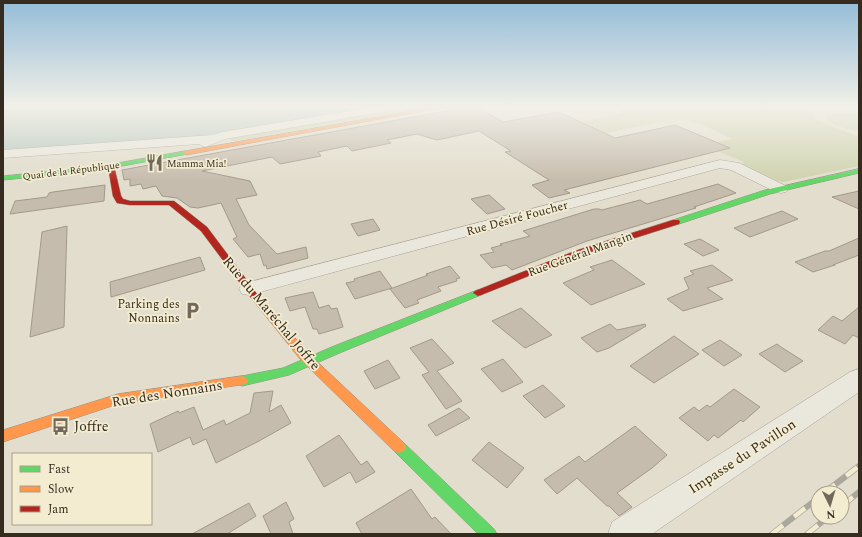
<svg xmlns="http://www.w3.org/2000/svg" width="862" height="537" font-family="Spectral,serif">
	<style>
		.green { fill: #cfd2ae }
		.water { fill: #b7c8bf }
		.building { fill: #c6bcad; stroke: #a2998b }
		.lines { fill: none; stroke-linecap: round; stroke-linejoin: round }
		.street-casing { stroke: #a7a295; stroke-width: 1 }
		.fast-casing { stroke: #979185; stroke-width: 1 }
		.slow-casing { stroke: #979185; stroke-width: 1 }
		.jam-casing { stroke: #979185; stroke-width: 1 }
		.street { fill: #eae7dd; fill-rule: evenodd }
		.fast { fill: #63d668; fill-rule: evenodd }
		.slow { fill: #ff974d; fill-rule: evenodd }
		.jam { fill: #b3261e; fill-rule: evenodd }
		.rail-casing { stroke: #aaa79d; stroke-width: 6 }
		.rail { stroke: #f4ecd1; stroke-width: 4.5; stroke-dasharray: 14; stroke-linecap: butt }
		.labels { text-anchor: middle; stroke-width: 3.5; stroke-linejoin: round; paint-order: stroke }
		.far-poi-label { font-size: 10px; fill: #352b1e; stroke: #f4ecd1; text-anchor: start }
		.far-street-label { font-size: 10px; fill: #352b1e; stroke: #f4ecd1 }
		.street-label { font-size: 12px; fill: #352b1e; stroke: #f4ecd1 }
		.poi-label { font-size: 12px; fill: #352b1e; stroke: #f4ecd1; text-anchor: end }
		.near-street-label { font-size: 14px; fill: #352b1e; stroke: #f4ecd1 }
		.near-poi-label { font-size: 14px; fill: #352b1e; stroke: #f4ecd1; text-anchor: start }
	</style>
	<rect width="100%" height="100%" fill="#e2ddcc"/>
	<!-- green -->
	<g class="green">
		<polygon points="419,106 433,106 234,141 229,140 235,136 243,136"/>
		<polygon points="627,106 797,106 812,113 813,118 817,120 859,137 859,166 783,182 778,181 743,165 742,164 744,162 717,151 729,147 716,142 733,139 698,123 685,120 672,120 606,133 584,122 623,113 620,109"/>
		<path d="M848 113 859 114V131C849 129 831 127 826 117L828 115Z"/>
	</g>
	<!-- water -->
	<polygon class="water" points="3,106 384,106 200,136 3,151"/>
	<!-- building -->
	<g class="building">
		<polygon points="477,107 503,122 559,112 615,138 675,125 730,148 564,190 570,193 549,198 532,185 549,180 505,152 511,151 479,131 437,140 417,134 387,140 391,143 352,151 347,146 318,152 321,156 280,164 272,157 202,171 250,181 257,195 236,199 249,225 277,254 306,247 308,258 267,269 266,265 264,266 260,254 248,257 233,239 237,237 221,203 198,208 190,207 177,198 162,196 156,186 143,189 141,184 130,186 130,179 124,180 122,170 452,110"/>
		<polygon points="718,184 736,193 694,207 696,208 587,241 512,270 506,265 492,268 480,255 494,252 491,248 502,245 500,244 530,236 523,231 594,209 599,209 602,210 640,200 647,204"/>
		<polygon points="105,185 104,201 10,214 15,201 47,197 49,193 53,192"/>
		<polygon points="859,191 859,209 832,197"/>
		<polygon points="489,195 505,209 487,214 471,199"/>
		<polygon points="782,211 798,219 750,237 734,228"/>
		<polygon points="373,219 380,230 358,236 351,224"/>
		<polygon points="67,226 64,327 30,337 42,232"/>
		<polygon points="859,238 859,255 833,265 835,265 813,272 795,262 825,251 829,251"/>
		<polygon points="700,239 719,250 703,256 684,244"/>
		<polygon points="200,257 205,270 111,297 110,282"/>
		<polygon points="612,260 645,284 591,305 563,283 594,270 590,267"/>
		<polygon points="712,265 733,280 707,288 723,299 683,311 667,299 689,289 684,278 694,274 690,271"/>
		<polygon points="450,266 460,278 456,279 457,281 438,287 441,291 417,300 419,303 405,308 390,289 428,275 426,274"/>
		<polygon points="380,271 392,288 355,299 346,283 355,281 354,279"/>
		<polygon points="313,292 319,308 329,305 331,309 337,308 343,327 319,334 317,329 313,329 305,307 290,311 285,298"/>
		<polygon points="859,307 859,338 853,335 845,344 818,330 833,316 842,321"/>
		<polygon points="521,308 552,335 525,348 492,321"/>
		<polygon points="610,324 617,330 645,324 646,326 609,348 597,352 581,338"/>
		<polygon points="674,336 699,354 654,383 630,366"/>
		<polygon points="432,339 454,363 437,371 462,401 446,409 422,375 429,372 410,348"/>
		<polygon points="720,340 742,355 724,366 702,350"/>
		<polygon points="777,344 781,347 803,361 785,372 759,354"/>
		<polygon points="503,359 523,382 502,392 481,369"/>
		<polygon points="388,360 400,378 375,389 364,371"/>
		<polygon points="543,385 565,406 545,418 523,396"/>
		<polygon points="734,389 760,407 743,422 741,420 718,438 714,435 708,441 679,418 694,407 699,411 707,405 710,407"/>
		<polygon points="273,391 269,412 281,405 291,423 259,441 216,463 206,439 193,445 190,437 158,452 150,424 178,411 179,413 194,407 203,430 224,420 226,425 250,413 254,393"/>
		<polygon points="459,408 470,418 436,436 428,425"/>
		<polygon points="635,426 667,455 652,468 617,493 632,507 619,516 609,506 607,506 577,478 557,494 544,480 579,456 585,462"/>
		<polygon points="339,435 361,465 367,461 375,472 356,483 350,472 324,487 306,456"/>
		<polygon points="489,442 524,468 507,488 472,460"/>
		<polygon points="411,489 432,519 435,517 451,534 362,534 356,523"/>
		<polygon points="286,502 294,519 289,522 293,534 271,534 263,516"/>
		<polygon points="249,503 256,516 227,534 192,534"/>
	</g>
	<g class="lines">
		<defs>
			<g id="street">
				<polygon points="381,106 404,106 399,109 225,139 205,147 199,144 3,158 3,150 213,135 222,132"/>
				<polygon points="720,160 739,163 786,186 788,189 786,192 781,193 776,192 731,170 720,168 249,295 242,294 239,289 242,284"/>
				<polygon points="859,369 859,392 652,534 608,534 612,522 850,372"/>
			</g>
			<g id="fast">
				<polygon points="186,151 188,152 188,154 95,171 3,180 3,176 95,167"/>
				<polygon points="859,169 859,173 770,194 679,224 673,224 672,222 673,220 765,190"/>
				<polygon points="478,290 481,291 483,293 481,295 342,352 289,375 242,386 238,384 236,381 238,378 242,376 283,368 334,346"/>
				<polygon points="399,441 404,443 494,529 497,534 478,534 394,451 392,447 394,443"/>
			</g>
			<g id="slow">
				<polygon points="440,106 450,106 186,155 183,153 186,151"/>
				<polygon points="255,294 258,295 308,353 404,443 406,447 404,451 399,453 394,451 300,359 252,299 250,297 252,295"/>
				<polygon points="242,376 246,378 248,381 246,384 118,404 3,442 3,430 118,394"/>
			</g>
			<g id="jam">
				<polygon points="111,164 114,166 121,196 123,199 130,201 174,201 207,227 258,295 260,297 258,299 252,299 201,231 169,205 130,205 117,203 113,196 108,166"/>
				<polygon points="673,220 679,220 680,222 679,224 581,255 481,295 478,296 473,293 475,291 575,251"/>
			</g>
		</defs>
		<!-- street casing -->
		<use href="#street" class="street-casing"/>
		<!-- fast casing -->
		<use href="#fast" class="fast-casing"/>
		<!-- slow casing -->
		<use href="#slow" class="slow-casing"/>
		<!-- jam casing -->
		<use href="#jam" class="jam-casing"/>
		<!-- street -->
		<use href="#street" class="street"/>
		<!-- fast -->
		<use href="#fast" class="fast"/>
		<!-- slow -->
		<use href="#slow" class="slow"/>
		<!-- jam -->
		<use href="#jam" class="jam"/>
		<defs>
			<g id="rail">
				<polyline points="824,493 859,466"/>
				<polyline points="842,506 859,492"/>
				<polyline points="772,534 818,498"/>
				<polyline points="807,534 828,517"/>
			</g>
		</defs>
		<!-- rail casing -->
		<use href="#rail" class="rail-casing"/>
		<!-- rail -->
		<use href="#rail" class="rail"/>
	</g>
	<!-- sky -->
	<linearGradient id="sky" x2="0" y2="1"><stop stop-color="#94bcd8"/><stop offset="0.59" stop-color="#f2f0e8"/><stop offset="1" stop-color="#f2f0e8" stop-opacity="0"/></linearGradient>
	<rect width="862" height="181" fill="url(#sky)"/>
	<!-- icons -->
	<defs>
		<symbol id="restaurant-bare" viewBox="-9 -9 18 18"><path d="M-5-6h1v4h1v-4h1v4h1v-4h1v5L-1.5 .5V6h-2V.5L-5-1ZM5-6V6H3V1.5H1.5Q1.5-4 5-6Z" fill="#72695b" stroke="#f4ecd1" stroke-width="2.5" paint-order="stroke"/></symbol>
		<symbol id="parking-bare" viewBox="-9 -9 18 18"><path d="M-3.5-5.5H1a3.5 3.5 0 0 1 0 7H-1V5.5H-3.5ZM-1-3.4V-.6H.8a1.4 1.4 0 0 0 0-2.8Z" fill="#72695b" stroke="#f4ecd1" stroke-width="2.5" paint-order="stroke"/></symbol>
		<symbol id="bus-bare" viewBox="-9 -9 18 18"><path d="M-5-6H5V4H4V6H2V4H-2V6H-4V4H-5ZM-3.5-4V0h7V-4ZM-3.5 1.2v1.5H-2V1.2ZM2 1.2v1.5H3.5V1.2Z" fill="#72695b" stroke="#f4ecd1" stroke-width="2.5" paint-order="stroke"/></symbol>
	</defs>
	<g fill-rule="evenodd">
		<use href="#restaurant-bare" x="142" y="150" width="25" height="25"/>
		<use href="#parking-bare" x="180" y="298" width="25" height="25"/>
		<use href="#bus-bare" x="48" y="414" width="25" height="25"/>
	</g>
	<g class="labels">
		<!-- far-poi labels -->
		<g class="far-poi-label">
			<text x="167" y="167">Mamma Mia!</text>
		</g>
		<!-- far-street labels -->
		<g class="far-street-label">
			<text transform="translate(71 170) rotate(-7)" y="4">Quai de la République</text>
		</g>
		<!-- street labels -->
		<g class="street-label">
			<text transform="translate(517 218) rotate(-15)" y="4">Rue Désiré Foucher</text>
			<text transform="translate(580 254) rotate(-20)" y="4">Rue Général Mangin</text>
		</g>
		<!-- poi labels -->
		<g class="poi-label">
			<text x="180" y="308">Parking des<tspan x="180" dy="14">Nonnains</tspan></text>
		</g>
		<!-- near-street labels -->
		<g class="near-street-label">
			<text transform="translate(272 313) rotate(50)" y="5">Rue du Maréchal Joffre</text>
			<text transform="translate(167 393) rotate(-9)" y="5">Rue des Nonnains</text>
			<text transform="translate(742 456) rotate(-33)" y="5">Impasse du Pavillon</text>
		</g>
		<!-- near-poi labels -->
		<g class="near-poi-label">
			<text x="74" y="431">Joffre</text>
		</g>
	</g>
	<!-- border -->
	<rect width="862" height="537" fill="none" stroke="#352b1e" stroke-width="8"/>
	<!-- legend -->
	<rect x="12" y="453" width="140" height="72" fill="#f4ecd1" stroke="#a89f89"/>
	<rect x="20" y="466" width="20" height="6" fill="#63d668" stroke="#a89f89"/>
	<text x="48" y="473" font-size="12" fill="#352b1e">Fast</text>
	<rect x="20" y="486" width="20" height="6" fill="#ff974d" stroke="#a89f89"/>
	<text x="48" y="493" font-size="12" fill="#352b1e">Slow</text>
	<rect x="20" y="506" width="20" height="6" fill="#b3261e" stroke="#a89f89"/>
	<text x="48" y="513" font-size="12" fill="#352b1e">Jam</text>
	<!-- north arrow -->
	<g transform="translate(830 505) rotate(175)"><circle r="19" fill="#f4ecd1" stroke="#a89f89"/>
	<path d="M0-3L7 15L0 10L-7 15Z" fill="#72695b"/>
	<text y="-6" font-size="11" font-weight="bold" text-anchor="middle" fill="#352b1e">N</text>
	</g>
</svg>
